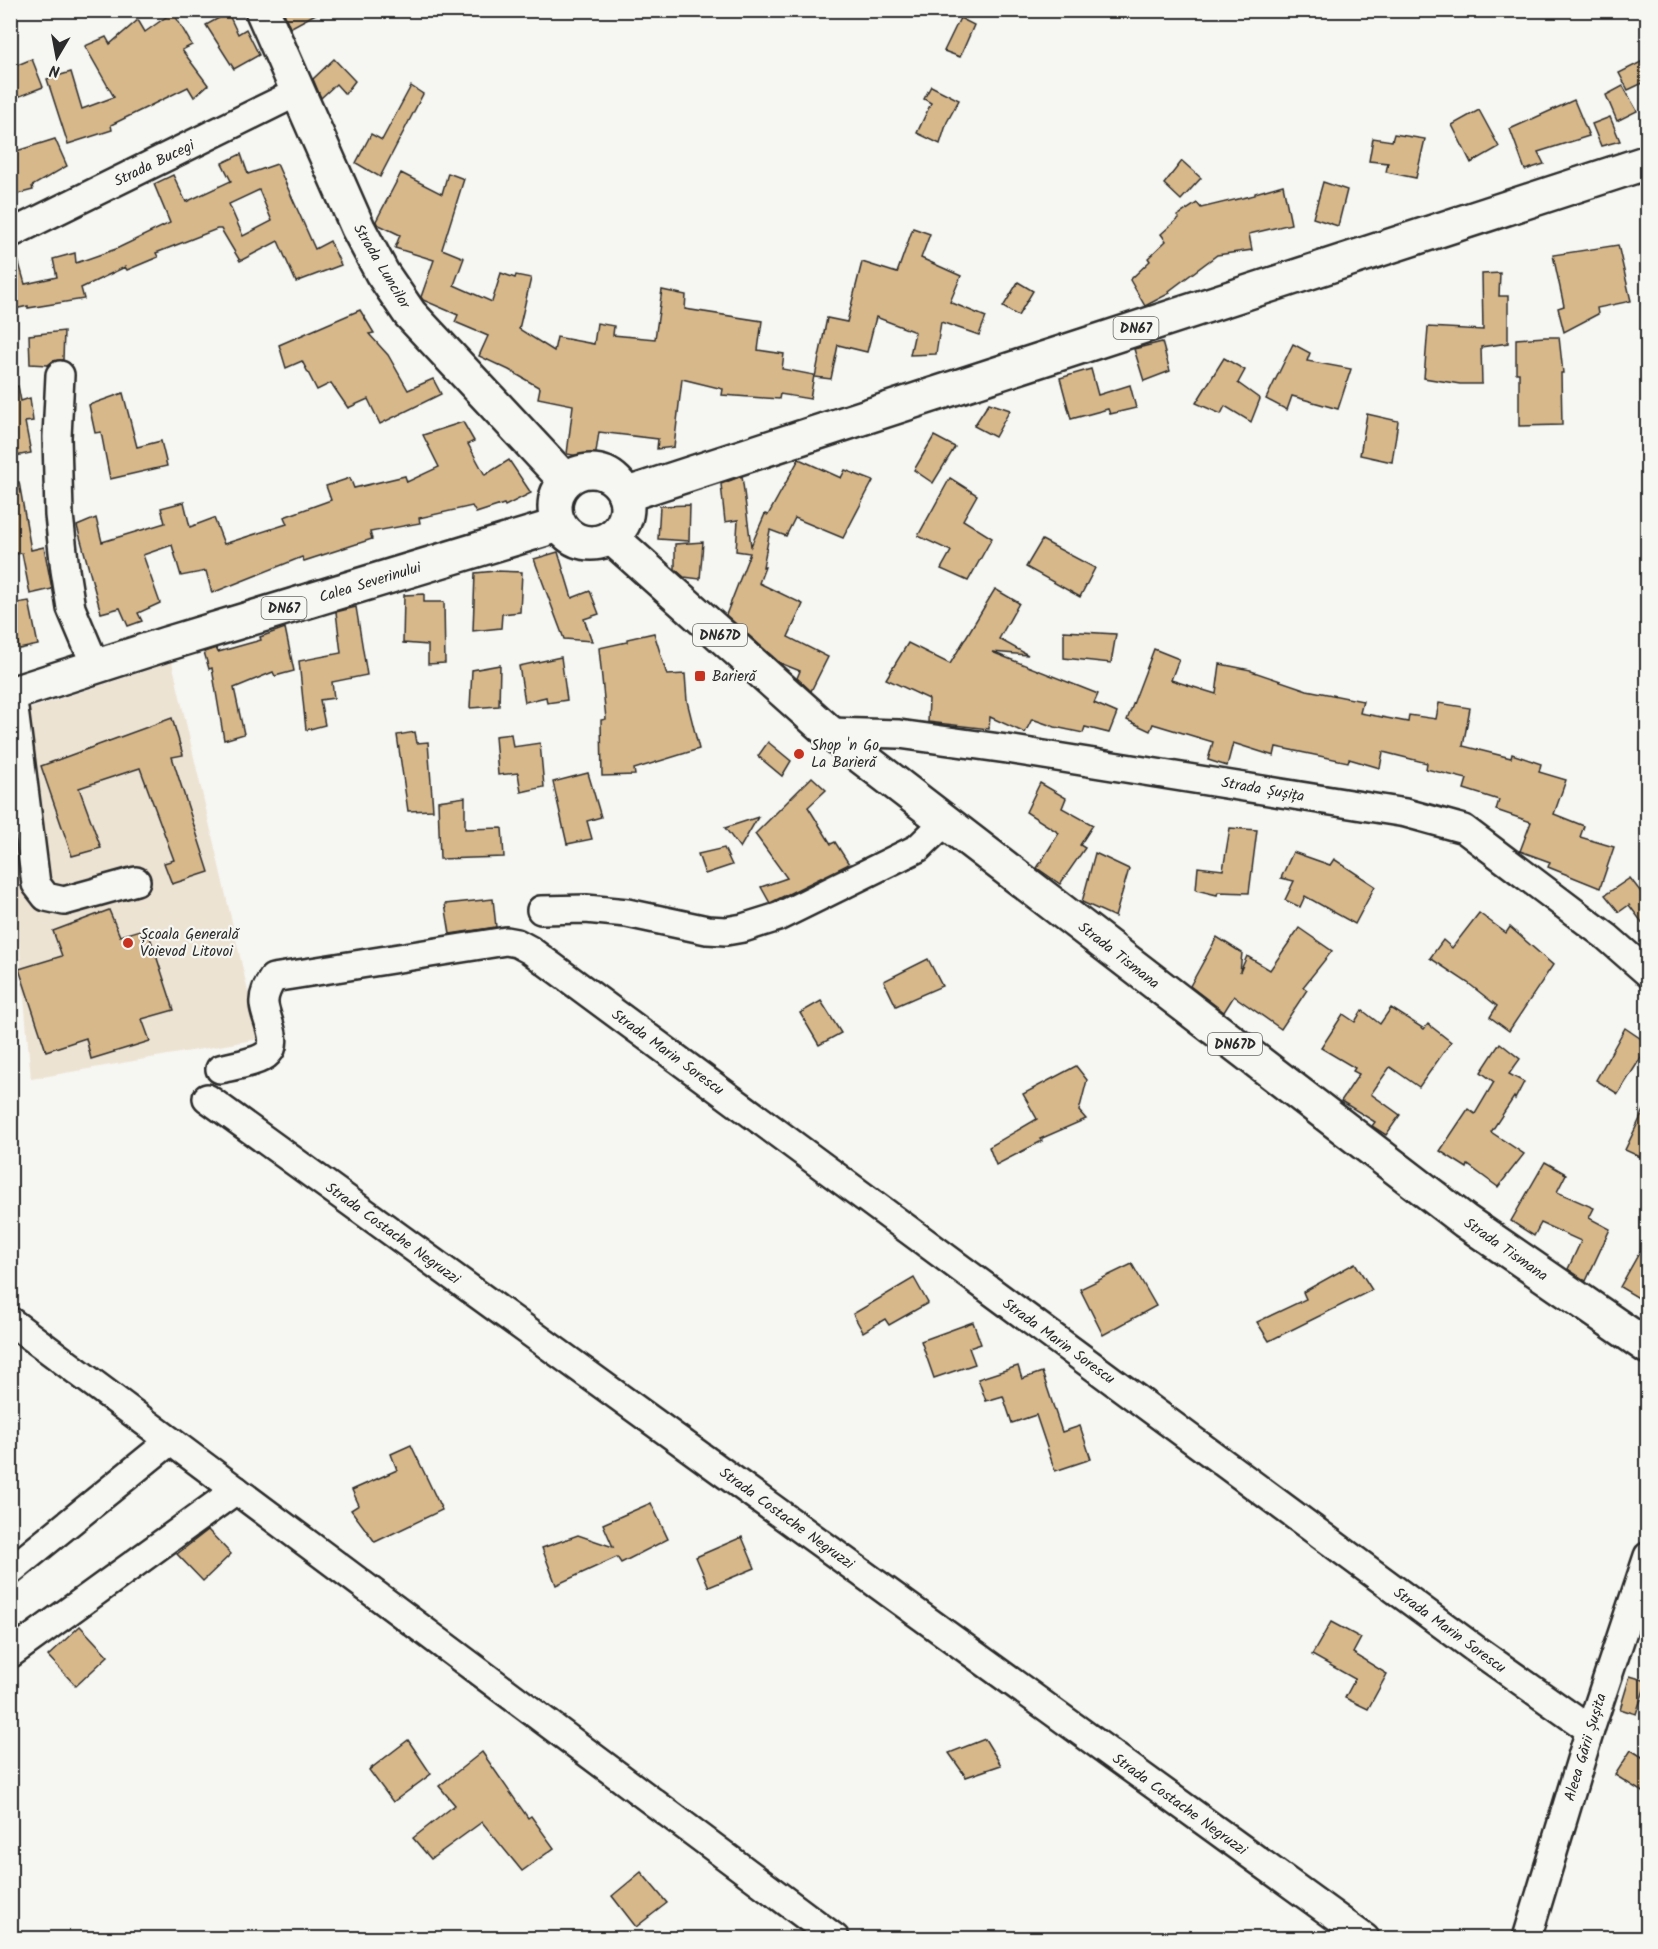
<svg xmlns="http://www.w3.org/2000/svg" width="1658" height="1949" font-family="Kalam,sans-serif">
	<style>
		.built { fill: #ede3d3 }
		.building { fill: #d7b88b; stroke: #2b2b2b; stroke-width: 1.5; fill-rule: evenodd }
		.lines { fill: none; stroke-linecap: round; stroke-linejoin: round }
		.minor-casing { stroke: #2b2b2b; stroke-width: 32 }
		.major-casing { stroke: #2b2b2b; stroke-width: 38 }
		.minor { stroke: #f6f6f2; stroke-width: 27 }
		.major { stroke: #f6f6f2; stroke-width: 33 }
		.poi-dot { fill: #c8321e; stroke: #f6f6f2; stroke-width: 2 }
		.labels { text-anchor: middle; stroke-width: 4.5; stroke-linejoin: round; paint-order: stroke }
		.shield { fill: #f6f6f2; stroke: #686867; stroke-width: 1.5 }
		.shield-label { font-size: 14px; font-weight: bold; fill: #2b2b2b }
		.street-label { font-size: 15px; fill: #2b2b2b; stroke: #f6f6f2 }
		.poi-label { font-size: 15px; fill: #2b2b2b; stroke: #f6f6f2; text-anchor: start }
	</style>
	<rect width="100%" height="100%" fill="#f6f6f2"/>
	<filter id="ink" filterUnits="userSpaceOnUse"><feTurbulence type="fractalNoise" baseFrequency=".0167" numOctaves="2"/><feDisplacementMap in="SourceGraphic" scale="12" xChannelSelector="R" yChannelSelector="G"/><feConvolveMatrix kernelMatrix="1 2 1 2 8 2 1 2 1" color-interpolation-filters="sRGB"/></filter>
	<g filter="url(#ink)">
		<!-- built -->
		<polygon class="built" points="172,662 259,1039 31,1079 11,847 10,715"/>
		<!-- building -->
		<g class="building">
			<polygon points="283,10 323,10 290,28"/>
			<polygon points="173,12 192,45 182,50 208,85 194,97 188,87 111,125 112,130 68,144 47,79 71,72 82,109 114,97 85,46 106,37 110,44 138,20 145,32"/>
			<polygon points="228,13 238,34 246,29 259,55 234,69 206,25"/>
			<polygon points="960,18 974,25 960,57 944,51"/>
			<polygon points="32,59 43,87 10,100 10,68"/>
			<polygon points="334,59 355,81 345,94 336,84 321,98 313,79"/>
			<polygon points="1647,59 1647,81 1628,90 1619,73"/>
			<polygon points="411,86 423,94 380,177 356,163 371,134 382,140"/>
			<polygon points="931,86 959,100 947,122 940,144 917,133 931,103 924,99"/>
			<polygon points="1623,86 1637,111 1617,121 1606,95"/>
			<polygon points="1574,100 1589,136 1538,152 1544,164 1525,170 1510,129"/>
			<polygon points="1479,110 1499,147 1471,163 1452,125"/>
			<polygon points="1610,117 1620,141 1601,146 1592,124"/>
			<polygon points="1394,134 1425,139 1416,178 1386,172 1388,163 1369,161 1373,138 1392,141"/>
			<polygon points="55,139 67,166 32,186 33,190 10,196 10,153"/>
			<path d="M241 154 248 174 277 164 315 249 330 241 341 265 296 282 278 241 240 261 221 229H217L156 253 158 257 127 270 125 267 81 288 84 299 28 308V306L10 310V249H15L25 284 57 277 53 259 75 253 76 263 116 249 170 223 154 184 173 175 186 202 231 181 222 163ZM259 190 272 221 243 236 229 204Z"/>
			<polygon points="1182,161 1201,178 1181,200 1164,184"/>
			<polygon points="401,173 442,194 448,173 464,179 442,249 464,258 454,285 492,302 501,273 515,278 516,275 531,278 519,329 554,351 557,337 594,344 597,323 614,326 613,335 655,339 662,290 686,295 685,309 762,321 758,350 784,354 782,369 814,375 810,399 780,394 779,399 722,395 723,389 682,379 674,447 657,449 658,439 599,432 595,459 567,454 573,405 538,398 540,388 509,370 479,356 488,336 455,322 458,315 423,300 421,297 434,260 395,248 400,235 377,224 376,221"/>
			<polygon points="1323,182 1347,190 1338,226 1313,218"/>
			<polygon points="1283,185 1291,224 1249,234 1252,250 1217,255 1169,291 1170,293 1145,306 1130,280 1150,261 1148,258 1166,241 1161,234 1179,218 1177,216 1197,203 1201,208 1255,195 1255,193"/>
			<polygon points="913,228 930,234 921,258 961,276 950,302 986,317 979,335 941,322 936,354 910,355 915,332 876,317 867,352 838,345 831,379 815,377 827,318 847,322 862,262 897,273"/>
			<polygon points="1618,245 1631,301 1597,308 1598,314 1564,332 1558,308 1564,306 1553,255"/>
			<polygon points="1500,273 1499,296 1508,296 1508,343 1481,347 1482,384 1460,384 1424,378 1428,327 1483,330 1482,274"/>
			<polygon points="1018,282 1033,291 1018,316 1003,307"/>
			<polygon points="360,310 374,333 369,334 388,355 408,390 433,379 441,394 380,424 368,399 348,408 331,383 317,390 302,361 286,368 279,345"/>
			<polygon points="64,331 63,360 53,361 48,365 30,364 29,335"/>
			<polygon points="1545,337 1559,337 1563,373 1561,373 1562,425 1519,426 1519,373 1516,373 1516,339"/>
			<polygon points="1162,342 1170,371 1144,381 1134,349"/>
			<polygon points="1293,344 1310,353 1307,361 1351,369 1338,409 1292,396 1287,410 1266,399"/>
			<polygon points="1224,358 1245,370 1238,383 1260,399 1251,422 1225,406 1221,414 1196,403"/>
			<polygon points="1091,369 1098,395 1130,385 1136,408 1110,414 1108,409 1071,419 1060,378"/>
			<polygon points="18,386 21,401 30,398 33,421 25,422 31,453 10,457 10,387"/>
			<polygon points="123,393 137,447 161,441 167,466 110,479 101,432 95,433 89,405"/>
			<polygon points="989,403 1010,410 995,437 974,426"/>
			<polygon points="1367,414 1398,421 1392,462 1360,455"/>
			<polygon points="463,422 474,441 468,444 485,475 509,460 531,493 505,506 504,504 476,513 472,506 419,518 420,523 370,532 372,539 304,561 302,557 212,593 206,571 181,576 172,545 143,555 160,603 138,613 142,621 128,626 120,608 101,613 77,526 96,518 102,542 165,523 161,508 184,502 190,527 214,518 224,544 287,524 284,517 331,500 326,486 350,478 354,488 405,476 407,482 439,467 423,435"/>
			<polygon points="934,436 955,447 933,483 914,470"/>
			<polygon points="799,459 841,478 845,470 873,481 843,538 795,518 786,536 770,530 763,567 765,567 759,583 803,604 788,637 828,657 811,691 797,678 800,671 780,663 726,615 750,553 736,551 738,520 725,522 721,484 742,476 751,546 765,514 768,515"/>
			<polygon points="950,478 977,495 963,520 992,538 968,581 941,569 951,551 918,536"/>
			<polygon points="10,482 19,482 31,550 44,547 52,589 30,594 22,553 10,555"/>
			<polygon points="690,505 689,541 658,539 660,506"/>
			<polygon points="1042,540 1095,568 1080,597 1026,567"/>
			<polygon points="703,542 700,579 684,577 675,569 675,544"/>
			<polygon points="558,552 572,598 590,591 599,614 584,619 592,641 564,639 534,559"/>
			<polygon points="496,571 522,572 520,612 502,614 501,628 473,631 475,573"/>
			<polygon points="995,589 1019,603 999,639 1028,655 992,652 1098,694 1094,703 1117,713 1109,733 1085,727 1083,733 1055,727 1032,719 1025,733 990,717 989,729 928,722 929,699 886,679 908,643 950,664"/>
			<polygon points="424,594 424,602 444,602 445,663 428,664 428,645 403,643 404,595"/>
			<polygon points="29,601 38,645 19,649 10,604"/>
			<polygon points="356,607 367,675 332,682 334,698 320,700 325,725 306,730 299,661 341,653 336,612"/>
			<polygon points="285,628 294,671 275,676 273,672 234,688 244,734 224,740 212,668 209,669 204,652 216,648 218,652 261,640 260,637"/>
			<polygon points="1064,631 1116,634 1111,663 1064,658"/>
			<polygon points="654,633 667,675 685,674 687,701 699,749 634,769 635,775 602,776 601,720 606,719 599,648 627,642 627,639"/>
			<polygon points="1154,649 1179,659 1171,680 1216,694 1220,664 1251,670 1251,671 1307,690 1363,701 1360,713 1408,722 1409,715 1436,719 1439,703 1470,708 1463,746 1511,758 1512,754 1541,764 1539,772 1566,780 1554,814 1584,826 1580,837 1614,847 1600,888 1548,867 1550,862 1520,851 1531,822 1496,810 1499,800 1464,789 1467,779 1426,769 1427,763 1383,752 1380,768 1349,759 1348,762 1276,747 1274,756 1233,743 1227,766 1208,760 1213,742 1153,724 1150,731 1127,720"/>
			<polygon points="561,657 567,700 547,703 546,697 525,702 519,666"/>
			<polygon points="500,665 499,706 470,708 472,670"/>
			<polygon points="172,718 183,755 172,757 209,872 172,884 164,863 174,860 140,768 79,788 101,848 72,856 41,766"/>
			<polygon points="415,732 417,743 428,742 433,810 408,811 397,735"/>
			<polygon points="511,734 513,747 540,743 544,787 521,792 518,773 498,775 495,736"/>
			<polygon points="768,742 791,761 782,776 758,756"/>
			<polygon points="588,773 601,817 587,821 592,839 567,844 553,782"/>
			<polygon points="812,777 826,790 808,807 831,844 835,842 849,864 770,903 761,887 787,878 755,834"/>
			<polygon points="1040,783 1066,798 1062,808 1093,825 1080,845 1085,848 1060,884 1037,868 1059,833 1026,812"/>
			<polygon points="465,797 465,829 502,828 504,857 440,859 438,801"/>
			<polygon points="758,817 740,848 725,828"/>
			<polygon points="1230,828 1257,830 1249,893 1218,892 1217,895 1196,890 1198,867 1223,870"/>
			<polygon points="724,848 732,865 705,874 698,854"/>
			<polygon points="1293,852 1330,865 1334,859 1375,886 1355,924 1305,896 1300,907 1285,900 1294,881 1281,878"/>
			<polygon points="1095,853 1129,869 1115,917 1082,902"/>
			<polygon points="1630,878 1647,900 1647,929 1629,905 1619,912 1605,895"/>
			<polygon points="493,899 496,927 450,934 445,904"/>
			<polygon points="109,910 120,936 147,928 174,1010 142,1019 150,1041 91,1059 86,1038 46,1051 19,969 62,956 53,931"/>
			<polygon points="1479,913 1506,933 1510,927 1553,965 1509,1031 1490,1017 1497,1006 1468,983 1430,958 1443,940 1452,948"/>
			<polygon points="1299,928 1332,951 1303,987 1307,990 1281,1029 1234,996 1224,1012 1190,986 1217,937 1242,953 1240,972 1247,956 1270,970"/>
			<polygon points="928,959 942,986 896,1006 884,981"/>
			<polygon points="821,1001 841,1033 819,1045 800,1013"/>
			<polygon points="1391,1008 1424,1029 1428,1024 1451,1042 1419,1087 1390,1067 1371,1094 1400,1115 1386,1135 1372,1126 1375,1122 1341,1101 1359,1074 1353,1071 1355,1068 1321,1048 1343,1014 1355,1022 1362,1010 1380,1024"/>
			<polygon points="1625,1028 1647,1043 1647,1048 1618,1094 1596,1080"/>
			<polygon points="1500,1043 1520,1059 1509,1074 1524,1082 1515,1099 1514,1097 1491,1132 1524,1154 1498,1187 1468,1165 1467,1168 1440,1151 1468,1109 1475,1114 1494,1082 1481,1072"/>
			<polygon points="1076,1066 1087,1080 1079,1111 1086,1119 1040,1139 1042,1141 996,1165 989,1147 1037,1119 1023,1094"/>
			<polygon points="1647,1104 1647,1160 1625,1150"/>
			<polygon points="1545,1162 1566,1174 1557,1192 1594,1208 1589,1218 1610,1229 1586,1281 1568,1269 1581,1241 1541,1223 1534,1236 1511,1221"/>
			<polygon points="1647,1239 1647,1303 1620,1287"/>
			<polygon points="1355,1263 1372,1290 1269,1341 1257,1322 1306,1299 1303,1292"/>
			<polygon points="1132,1264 1156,1306 1103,1335 1080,1289"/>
			<polygon points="914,1278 928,1303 889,1325 885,1319 863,1332 853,1314"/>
			<polygon points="973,1322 981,1344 969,1348 975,1364 934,1378 921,1341"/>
			<polygon points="1018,1366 1022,1379 1042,1372 1062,1432 1080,1426 1091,1459 1055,1471 1036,1415 1012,1423 1003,1396 986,1401 978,1379"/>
			<polygon points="411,1445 442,1510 375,1542 351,1510 359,1505 352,1490 397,1470 391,1454"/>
			<polygon points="651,1503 668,1539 621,1563 617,1557 556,1585 542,1548 578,1535 613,1547 603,1524"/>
			<polygon points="208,1530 231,1554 203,1581 177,1554"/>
			<polygon points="742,1537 755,1568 709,1587 696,1557"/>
			<polygon points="1331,1622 1361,1638 1353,1653 1387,1674 1368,1709 1345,1698 1355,1679 1312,1655"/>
			<polygon points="80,1626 108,1656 76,1686 48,1656"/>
			<polygon points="1630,1676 1647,1681 1636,1714 1620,1709"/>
			<polygon points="985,1739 1001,1765 966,1777 949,1753"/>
			<polygon points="408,1740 431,1774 393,1802 369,1770"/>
			<polygon points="1631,1750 1647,1760 1647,1795 1615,1775"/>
			<polygon points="482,1752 528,1818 531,1816 554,1848 522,1871 482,1822 431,1859 413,1838 455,1805 439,1786"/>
			<polygon points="641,1872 667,1903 636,1927 612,1896"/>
		</g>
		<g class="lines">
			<defs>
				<g id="minor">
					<polyline points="10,234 298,92"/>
					<polyline points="60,375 57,437 59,515 65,570 71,608 96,667"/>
					<polyline points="12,693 36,884 46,897 64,901 136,881"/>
					<polyline points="829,732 899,734 1007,749 1406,813 1464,829 1607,937 1648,973"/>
					<polyline points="541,910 586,909 627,913 707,930 726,931 743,928 778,917 918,848 945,822"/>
					<path d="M220 1069C232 1066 260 1062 268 1053 280 1041 265 1018 264 1004 263 994 268 986 273 978L506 941 517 943 530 950 1474 1648 1590 1730"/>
					<polyline points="207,1098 1365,1938"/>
					<polyline points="10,1321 835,1938"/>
					<polyline points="10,1571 170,1441"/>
					<polyline points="10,1654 236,1490"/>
					<polyline points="1527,1938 1590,1730 1648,1556"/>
				</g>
				<g id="major">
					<polyline points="262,10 358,228 382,273 410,314 565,480"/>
					<circle cx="591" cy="507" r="36"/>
					<polyline points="625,495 1648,162"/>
					<polyline points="611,537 829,732 1465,1221 1648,1347"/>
					<polyline points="10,694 166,644 559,525"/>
				</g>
			</defs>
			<!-- minor casing -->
			<use href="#minor" class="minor-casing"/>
			<!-- major casing -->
			<use href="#major" class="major-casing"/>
			<!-- minor -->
			<use href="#minor" class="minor"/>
			<!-- major -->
			<use href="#major" class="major"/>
		</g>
	</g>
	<!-- markers -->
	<g class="poi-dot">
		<rect x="694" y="670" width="12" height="12" rx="3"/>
		<circle cx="799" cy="754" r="6"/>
		<circle cx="128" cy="943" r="6"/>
	</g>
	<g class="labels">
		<!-- shield labels -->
		<g class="shield">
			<rect x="1113.5" y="317" width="45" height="22" rx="4.5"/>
			<rect x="261.5" y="597" width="45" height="22" rx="4.5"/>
			<rect x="693" y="624" width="54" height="22" rx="4.5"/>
			<rect x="1208" y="1033" width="54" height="22" rx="4.5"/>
		</g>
		<g class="shield-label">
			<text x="1136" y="333">DN67</text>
			<text x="284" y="613">DN67</text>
			<text x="720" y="640">DN67D</text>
			<text x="1235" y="1049">DN67D</text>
		</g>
		<!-- street labels -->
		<g class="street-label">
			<text transform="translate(154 163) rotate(-26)" y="5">Strada Bucegi</text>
			<text transform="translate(382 266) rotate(59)" y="5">Strada Luncilor</text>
			<text transform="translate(370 582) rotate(-17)" y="5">Calea Severinului</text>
			<text transform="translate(1263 789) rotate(10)" y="5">Strada Șușița</text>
			<text transform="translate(1119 955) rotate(38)" y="5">Strada Tismana</text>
			<text transform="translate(668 1052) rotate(36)" y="5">Strada Marin Sorescu</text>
			<text transform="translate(393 1233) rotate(36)" y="5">Strada Costache Negruzzi</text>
			<text transform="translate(1506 1249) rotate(35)" y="5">Strada Tismana</text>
			<text transform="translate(1059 1341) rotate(36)" y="5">Strada Marin Sorescu</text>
			<text transform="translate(787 1518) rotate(36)" y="5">Strada Costache Negruzzi</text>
			<text transform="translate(1450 1630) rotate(36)" y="5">Strada Marin Sorescu</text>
			<text transform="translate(1585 1747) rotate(-73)" y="5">Aleea Gării Șușita</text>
			<text transform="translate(1180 1804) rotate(36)" y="5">Strada Costache Negruzzi</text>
		</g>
		<!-- poi labels -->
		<g class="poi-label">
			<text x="712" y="681">Barieră</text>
			<text x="811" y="750">Shop 'n Go<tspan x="811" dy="17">La Barieră</tspan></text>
			<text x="140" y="939">Școala Generală<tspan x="140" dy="17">Voievod Litovoi</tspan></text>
		</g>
	</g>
	<!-- margin -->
	<rect width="1658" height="1949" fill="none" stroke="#f6f6f2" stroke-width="36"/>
	<rect x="18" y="18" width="1622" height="1913" fill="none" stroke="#2b2b2b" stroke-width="2" filter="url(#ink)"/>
	<!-- north arrow -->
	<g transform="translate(57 57) rotate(190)" stroke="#f6f6f2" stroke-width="4.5" paint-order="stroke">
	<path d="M0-4.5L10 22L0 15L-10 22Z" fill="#2b2b2b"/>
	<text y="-9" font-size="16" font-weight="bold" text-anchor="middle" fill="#2b2b2b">N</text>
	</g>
</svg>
